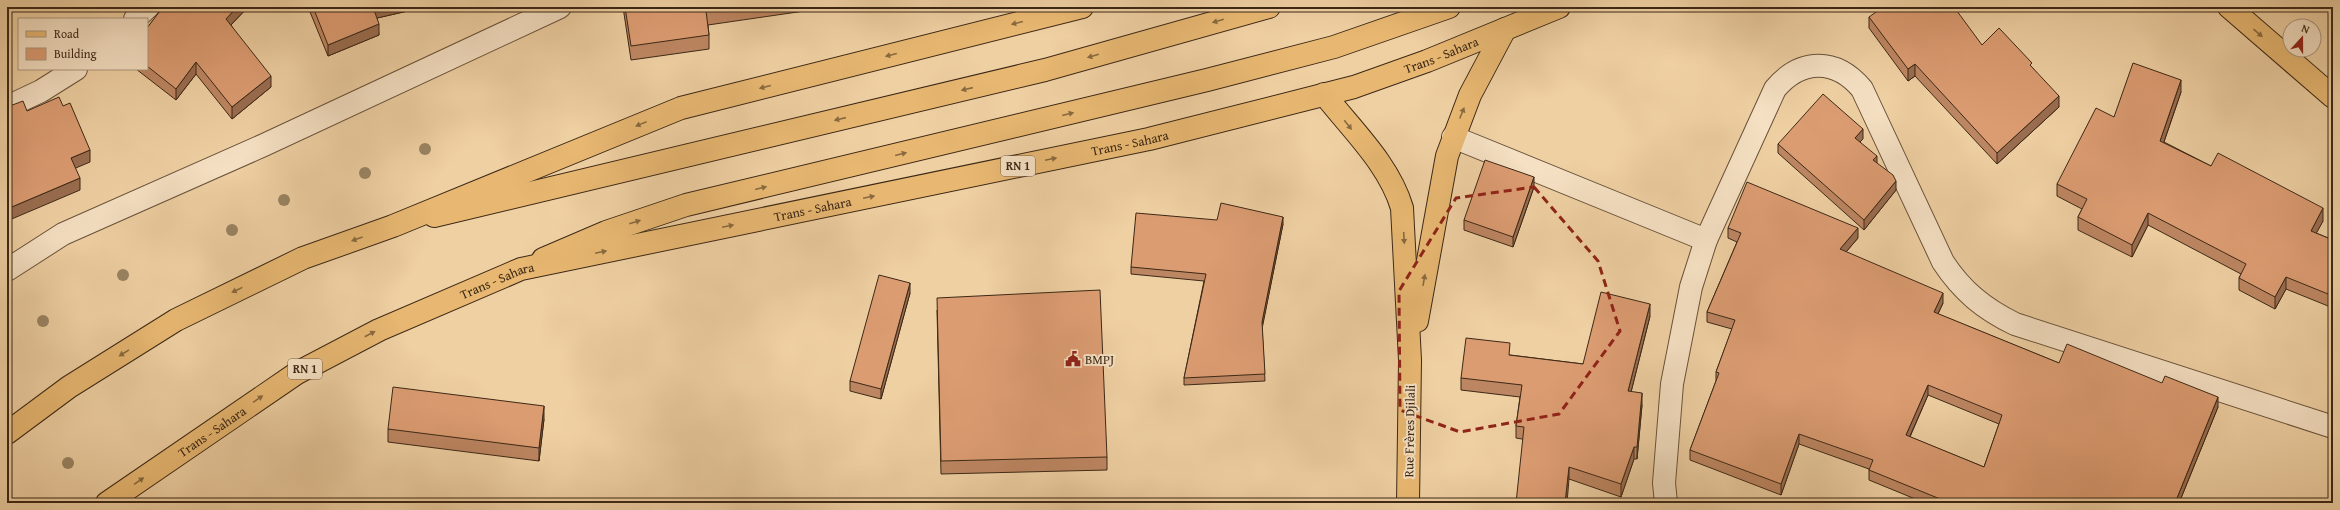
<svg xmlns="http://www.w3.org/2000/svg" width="2340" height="510" font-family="'Gentium Book Plus',serif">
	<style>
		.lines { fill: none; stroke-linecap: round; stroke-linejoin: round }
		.street-casing { stroke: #695239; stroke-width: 24 }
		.primary-casing { stroke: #3c2816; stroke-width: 24 }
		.highway-casing { stroke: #3c2816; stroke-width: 24 }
		.street { stroke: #f5e0c3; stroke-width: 22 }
		.primary { stroke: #e8b872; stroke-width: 22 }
		.highway { stroke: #e8b872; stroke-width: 22 }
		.tree { fill: #9a8462 }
		.wall { fill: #bd8662; stroke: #3c2816; fill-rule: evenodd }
		.shaded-wall { fill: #9a6d50; stroke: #3c2816 }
		.building { fill: #dc9c72; stroke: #3c2816; fill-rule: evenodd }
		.oneway { fill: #89693f }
		.marked { fill: none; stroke: #8f2418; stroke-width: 3; stroke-dasharray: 8 5; stroke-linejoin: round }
		.labels { text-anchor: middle; stroke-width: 4; stroke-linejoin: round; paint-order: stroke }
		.shield { fill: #f5e0c3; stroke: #745f4a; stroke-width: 1 }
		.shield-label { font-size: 12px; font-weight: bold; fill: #3c2816 }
		.street-label { font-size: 13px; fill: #3c2816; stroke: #f5e0c3 }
		.poi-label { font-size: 13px; fill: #3c2816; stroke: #f5e0c3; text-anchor: start }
	</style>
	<rect width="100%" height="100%" fill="#efd0a3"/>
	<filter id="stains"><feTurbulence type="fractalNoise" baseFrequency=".005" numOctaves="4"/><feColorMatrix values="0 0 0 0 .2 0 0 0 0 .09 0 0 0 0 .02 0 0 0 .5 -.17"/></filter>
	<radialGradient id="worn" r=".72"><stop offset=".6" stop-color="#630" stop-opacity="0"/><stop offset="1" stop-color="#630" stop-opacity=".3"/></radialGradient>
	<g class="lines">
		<defs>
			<g id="street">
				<polyline points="135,19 148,7"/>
				<polyline points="7,107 41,91 76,69"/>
				<polyline points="1453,137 1706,240"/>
				<polyline points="7,270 63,234 264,145 560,7"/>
				<path d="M1666 503 1664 483 1672 384 1691 287 1706 240 1775 89C1801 58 1836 58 1862 89L1943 262C1962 291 1984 309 2015 324L2333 427"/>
			</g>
			<g id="primary">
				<path d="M1324 94C1352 130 1389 164 1402 208L1410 360 1408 503"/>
				<polyline points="434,216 1045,70 1269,7"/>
				<polyline points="543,259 606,232 686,205 1207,80 1334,47 1449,7"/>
				<polyline points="1417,321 1447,156 1470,95 1505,29"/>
			</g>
			<g id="highway">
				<polyline points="2229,7 2333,97"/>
				<polyline points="7,433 69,387 176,320 303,258 393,226 681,108 1082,7"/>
				<path id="s1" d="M107 503 297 373 379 330 521 269 1149 139 1354 87 1427 61 1559 7"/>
			</g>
		</defs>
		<!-- street casing -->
		<use href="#street" class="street-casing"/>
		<!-- primary casing -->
		<use href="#primary" class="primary-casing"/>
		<!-- highway casing -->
		<use href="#highway" class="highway-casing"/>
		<!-- street -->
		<use href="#street" class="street"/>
		<!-- primary -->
		<use href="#primary" class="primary"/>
		<!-- highway -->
		<use href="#highway" class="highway"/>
	</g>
	<!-- trees -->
	<g class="tree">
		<circle cx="425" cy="149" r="6"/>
		<circle cx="365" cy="173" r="6"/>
		<circle cx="284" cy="200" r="6"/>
		<circle cx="232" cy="230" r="6"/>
		<circle cx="123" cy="275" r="6"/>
		<circle cx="43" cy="321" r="6"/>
		<circle cx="68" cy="463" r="6"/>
	</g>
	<!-- wall -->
	<g class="wall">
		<polygon points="162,7 248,7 231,25 271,87 232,119 196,74 176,100 136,69 147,69 147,28 162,9"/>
		<polygon points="308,7 425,7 377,18 379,35 328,56"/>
		<polygon points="623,7 832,7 708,25 709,35 709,49 631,60"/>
		<polygon points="1869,17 2032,67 2059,107 1997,164 1915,76 1908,81 1869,28"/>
		<polygon points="2181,92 2164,142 2211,166 2323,221 2316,233 2333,240 2333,308 2286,289 2275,309 2239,290 2239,278 2241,274 2148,225 2132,257 2078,230 2078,217 2082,209 2057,196 2057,184 2114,117"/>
		<polygon points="1863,139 1859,142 1877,163 1896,190 1864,230 1778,153 1778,144"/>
		<polygon points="1534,187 1513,247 1464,230 1464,220"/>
		<polygon points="1283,224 1262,327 1265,381 1184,385 1184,378 1204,281 1131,274 1131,267"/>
		<path d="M1728 228 1858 238 1846 252 1943 303 1938 314 2059 363 2218 407 2179 503H1925L1869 480V469L1799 444 1781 495 1690 460V450L1716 381V372L1732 329 1707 322V312L1737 242 1728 238ZM1928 395 1999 424 1984 467 1910 437Z"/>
		<polygon points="910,293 881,399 850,391 850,381"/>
		<polygon points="937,310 1107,457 1107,470 941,474"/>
		<polygon points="1650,316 1631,392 1642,405 1637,459 1634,459 1621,497 1569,479 1522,439 1516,438 1516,426 1520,397 1461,390 1461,378 1510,355 1583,364"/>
		<polygon points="544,419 539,461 388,442 388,429"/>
	</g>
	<!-- shaded-wall -->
	<g class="shaded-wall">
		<polygon points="237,7 248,7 226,30 226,19"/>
		<polygon points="373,7 425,7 373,19"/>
		<polygon points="379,24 379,35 328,56 328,45"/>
		<polygon points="196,62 196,74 176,100 176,89"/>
		<polygon points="1915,64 1915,76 1908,81 1908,69"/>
		<polygon points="271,76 271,87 232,119 232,107"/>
		<polygon points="2181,80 2181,92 2160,153 2160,141"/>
		<polygon points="2059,96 2059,107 1997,164 1997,153"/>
		<polygon points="1863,129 1863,139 1855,147 1855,138"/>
		<polygon points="90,150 90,162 71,170 71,158"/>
		<polygon points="1877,156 1877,165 1873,160"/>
		<polygon points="1534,177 1534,187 1513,247 1513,237"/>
		<polygon points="80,178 80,190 7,221 7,209"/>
		<polygon points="1896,181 1896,190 1864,230 1864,220"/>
		<polygon points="2323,208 2323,221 2311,243 2311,231"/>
		<polygon points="2148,213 2148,225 2132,257 2132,245"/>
		<polygon points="1283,217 1283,224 1262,329 1262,322"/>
		<polygon points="1858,228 1858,238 1840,259 1840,249"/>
		<polygon points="2286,277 2286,289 2275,309 2275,297"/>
		<polygon points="910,283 910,293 881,399 881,389"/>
		<polygon points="1943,293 1943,303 1934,322 1934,312"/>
		<polygon points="1650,304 1650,316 1628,404 1628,391"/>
		<polygon points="1928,385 1928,395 1906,445 1906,435"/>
		<polygon points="1642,393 1642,405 1637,459 1637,447"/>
		<polygon points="2218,397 2218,407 2179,503 2175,503"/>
		<polygon points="544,406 544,419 539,461 539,448"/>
		<polygon points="1799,434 1799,444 1781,495 1781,484"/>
		<polygon points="1634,447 1634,459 1621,497 1621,484"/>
		<polygon points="1569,467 1569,479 1567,503 1565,503"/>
	</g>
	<!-- building -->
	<g class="building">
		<polygon points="163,7 237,7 226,19 271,76 232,107 196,62 176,89 147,66 147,28"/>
		<polygon points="313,7 374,7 373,7 379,24 328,45"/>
		<polygon points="625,7 732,7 706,11 709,35 631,46"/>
		<polygon points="1883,7 1954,7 1982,45 1999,28 2032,63 2030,65 2059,96 1997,153 1915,64 1908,69 1869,17"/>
		<polygon points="2133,63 2181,80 2160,141 2211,166 2218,153 2323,208 2311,231 2333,240 2333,296 2286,277 2275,297 2239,278 2246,264 2148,213 2132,245 2078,217 2087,199 2057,184 2096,108 2114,117"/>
		<polygon points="1823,94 1863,129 1855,138 1877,156 1873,160 1893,175 1896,181 1864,220 1778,144"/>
		<polygon points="59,97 63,106 70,103 90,150 71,158 80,178 7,209 7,107 23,101 27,111"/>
		<polygon points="1485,160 1534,177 1513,237 1464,220"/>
		<path d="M1747 182 1858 228 1840 249 1943 293 1934 312 2059 363 2067 344 2162 383 2165 376 2218 397 2175 503H1950L1869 470 1873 460 1799 434 1781 484 1690 450 1719 373 1716 372 1735 320 1707 312 1741 233 1728 228ZM1928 385 2002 415 1984 467 1906 435Z"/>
		<polygon points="1221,203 1283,217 1262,322 1265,374 1184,378 1206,274 1131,267 1136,213 1217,220"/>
		<polygon points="879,275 910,283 881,389 850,381"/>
		<polygon points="1100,290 1107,457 941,461 937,298"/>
		<polygon points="1601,292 1650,304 1628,391 1642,393 1637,447 1634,447 1621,484 1569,467 1565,503 1516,503 1524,427 1516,426 1522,385 1461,378 1466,338 1510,343 1509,355 1583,364"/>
		<polygon points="393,387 544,406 539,448 388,429"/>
	</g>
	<!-- one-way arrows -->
	<defs><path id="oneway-solid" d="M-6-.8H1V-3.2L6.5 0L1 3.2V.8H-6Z"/></defs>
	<g class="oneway">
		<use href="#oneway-solid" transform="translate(1218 21) rotate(164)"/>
		<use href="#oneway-solid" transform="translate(1017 23) rotate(166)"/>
		<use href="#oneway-solid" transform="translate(2258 33) rotate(41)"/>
		<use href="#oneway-solid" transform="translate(891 55) rotate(166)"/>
		<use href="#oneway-solid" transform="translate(1093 56) rotate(164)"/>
		<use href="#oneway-solid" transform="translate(765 87) rotate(166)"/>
		<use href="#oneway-solid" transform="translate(967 89) rotate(167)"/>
		<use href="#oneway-solid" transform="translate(1462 113) rotate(-68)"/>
		<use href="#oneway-solid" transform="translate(1068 114) rotate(-14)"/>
		<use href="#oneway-solid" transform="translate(840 119) rotate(167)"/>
		<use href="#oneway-solid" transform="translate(641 124) rotate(158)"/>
		<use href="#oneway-solid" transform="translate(1348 125) rotate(52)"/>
		<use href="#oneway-solid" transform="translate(901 154) rotate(-14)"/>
		<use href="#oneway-solid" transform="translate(1051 159) rotate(-12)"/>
		<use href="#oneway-solid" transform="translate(761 188) rotate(-14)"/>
		<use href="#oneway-solid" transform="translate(869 197) rotate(-12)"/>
		<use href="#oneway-solid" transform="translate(635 222) rotate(-18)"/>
		<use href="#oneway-solid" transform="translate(728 226) rotate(-12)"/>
		<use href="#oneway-solid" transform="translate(1404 238) rotate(87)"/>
		<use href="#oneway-solid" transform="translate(357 239) rotate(160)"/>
		<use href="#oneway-solid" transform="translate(601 252) rotate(-12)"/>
		<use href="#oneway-solid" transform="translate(1424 280) rotate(-80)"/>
		<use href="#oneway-solid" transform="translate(237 290) rotate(154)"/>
		<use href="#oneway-solid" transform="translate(370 334) rotate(-28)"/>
		<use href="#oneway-solid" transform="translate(124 353) rotate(148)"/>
		<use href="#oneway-solid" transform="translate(258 399) rotate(-34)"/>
		<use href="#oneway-solid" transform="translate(139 481) rotate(-35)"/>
	</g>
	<!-- marked area -->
	<path class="marked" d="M1534 187 1598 261 1620 331 1559 414 1460 432 1400 410 1399 291 1456 198Z"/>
	<!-- icons -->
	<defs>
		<symbol id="civic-bare" viewBox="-9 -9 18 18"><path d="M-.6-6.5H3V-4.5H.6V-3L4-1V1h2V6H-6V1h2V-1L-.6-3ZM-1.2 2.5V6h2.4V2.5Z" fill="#8f2418" stroke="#f5e0c3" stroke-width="2.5" paint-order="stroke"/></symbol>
	</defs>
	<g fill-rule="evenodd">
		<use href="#civic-bare" x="1062" y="348" width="22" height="22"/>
	</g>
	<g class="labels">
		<!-- shield labels -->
		<g class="shield">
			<rect x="1001" y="156" width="34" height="20" rx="3"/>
			<rect x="288" y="359" width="34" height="20" rx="3"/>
		</g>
		<g class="shield-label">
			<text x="1018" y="170">RN 1</text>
			<text x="305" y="373">RN 1</text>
		</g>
		<!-- street labels -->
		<g class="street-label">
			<text dy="5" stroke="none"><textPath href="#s1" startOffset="1423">Trans - Sahara</textPath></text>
			<text dy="5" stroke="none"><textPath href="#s1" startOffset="1099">Trans - Sahara</textPath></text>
			<text dy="5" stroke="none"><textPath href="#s1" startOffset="775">Trans - Sahara</textPath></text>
			<text dy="5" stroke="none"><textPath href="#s1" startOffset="451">Trans - Sahara</textPath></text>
			<text dy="5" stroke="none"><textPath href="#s1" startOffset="127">Trans - Sahara</textPath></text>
			<text transform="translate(1409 431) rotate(-89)" y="5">Rue Frères Djilali</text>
		</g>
		<!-- poi labels -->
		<g class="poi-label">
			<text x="1085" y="364">BMPJ</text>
		</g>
	</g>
	<!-- margin -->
	<rect width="2340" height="510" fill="none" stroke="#efd0a3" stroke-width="24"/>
	<rect x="8" y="8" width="2324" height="494" fill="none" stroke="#3c2816" stroke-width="2"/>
	<rect x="12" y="12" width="2316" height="486" fill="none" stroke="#3c2816"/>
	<!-- legend -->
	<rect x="18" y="18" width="130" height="52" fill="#f5e0c3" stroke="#ab967e"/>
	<rect x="26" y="31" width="20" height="6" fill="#e8b872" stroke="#ab967e"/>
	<text x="54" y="38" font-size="12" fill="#3c2816">Road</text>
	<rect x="26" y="48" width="20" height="12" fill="#dc9c72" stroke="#ab967e"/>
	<text x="54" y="58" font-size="12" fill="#3c2816">Building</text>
	<!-- north arrow -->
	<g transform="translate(2302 38) rotate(21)"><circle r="19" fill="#f5e0c3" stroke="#ab967e"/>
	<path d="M0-3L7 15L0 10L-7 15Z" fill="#8f2418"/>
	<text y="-6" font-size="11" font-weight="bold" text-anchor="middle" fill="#3c2816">N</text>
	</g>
	<rect width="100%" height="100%" filter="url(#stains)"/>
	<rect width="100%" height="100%" fill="url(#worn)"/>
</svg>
